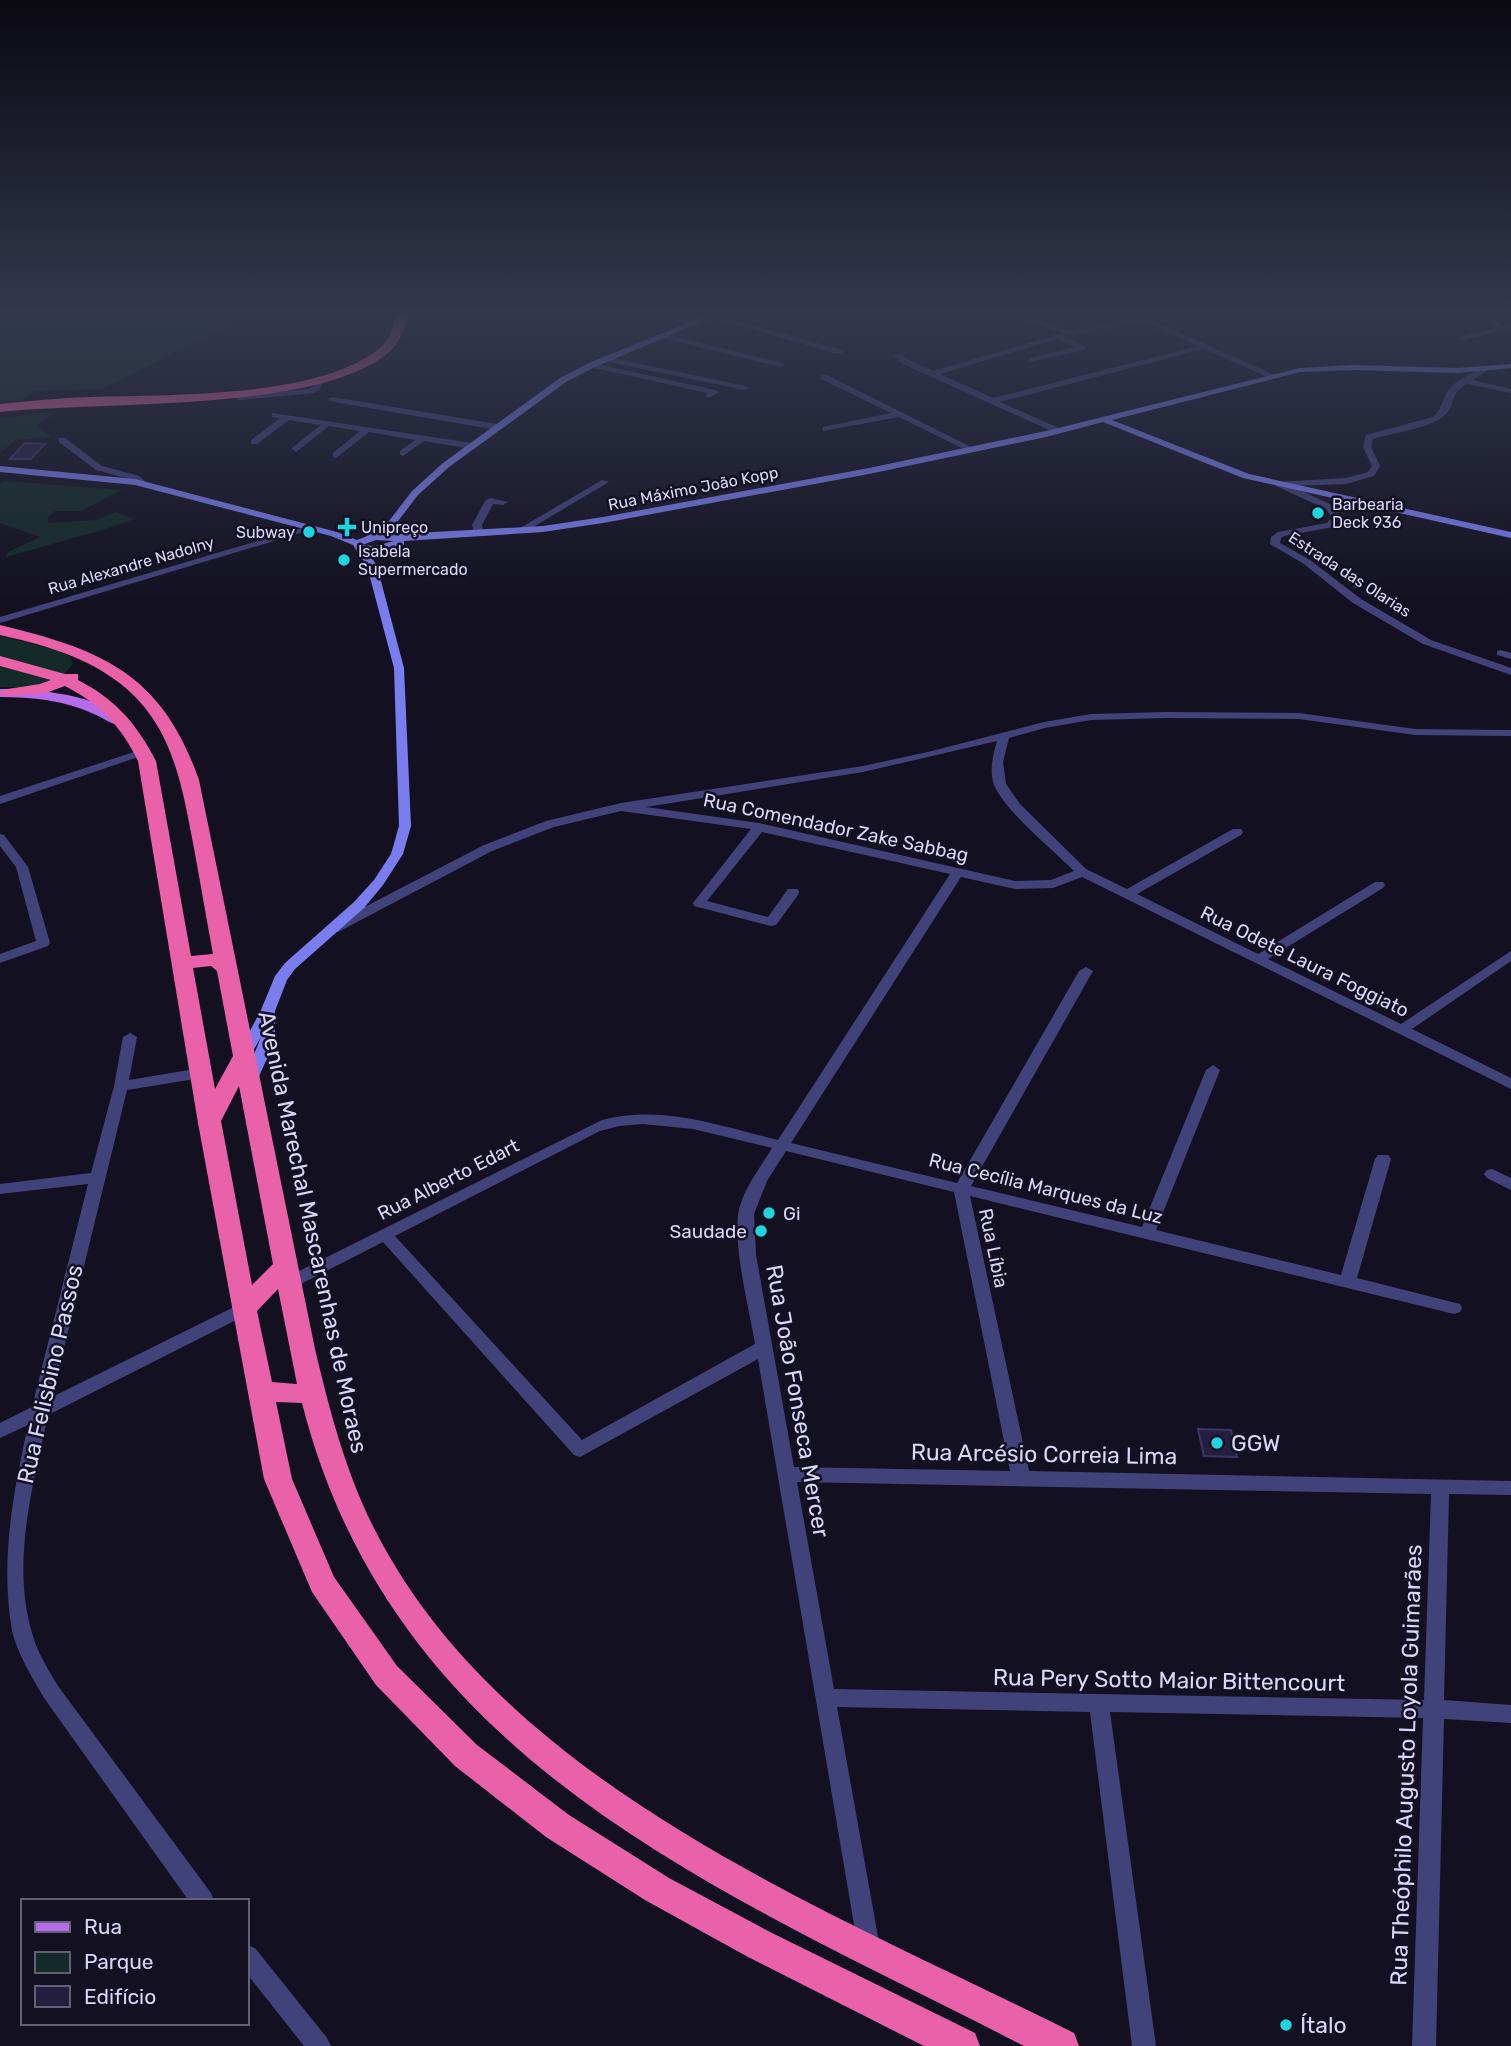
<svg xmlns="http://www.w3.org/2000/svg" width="1511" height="2046" font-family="Rubik,sans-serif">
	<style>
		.green { fill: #142a28 }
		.building { fill: #241f3f; stroke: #3c3468; stroke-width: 2 }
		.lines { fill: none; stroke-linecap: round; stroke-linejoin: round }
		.street { fill: #42427a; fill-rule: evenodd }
		.secondary { fill: #7a7ded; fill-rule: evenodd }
		.primary { fill: #b56ceb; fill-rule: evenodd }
		.highway { fill: #e961a9; fill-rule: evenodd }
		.poi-dot { fill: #1ed4dd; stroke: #131121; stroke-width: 2.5 }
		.labels { text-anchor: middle; stroke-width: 5; stroke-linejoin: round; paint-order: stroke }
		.far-street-label { font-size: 16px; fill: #d8d6f9; stroke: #131121 }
		.far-poi-label { font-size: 16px; fill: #d8d6f9; stroke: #131121; text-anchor: start }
		.street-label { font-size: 19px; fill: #d8d6f9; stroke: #131121 }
		.poi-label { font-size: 19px; fill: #d8d6f9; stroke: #131121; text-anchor: start }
		.near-street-label { font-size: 23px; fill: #d8d6f9; stroke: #131121 }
		.near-poi-label { font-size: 23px; fill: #d8d6f9; stroke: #131121; text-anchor: start }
	</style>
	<rect width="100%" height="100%" fill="#131121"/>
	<!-- green -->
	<g class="green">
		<polygon points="0,315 229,315 220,322 228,325 102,389 35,391 24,399 0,404"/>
		<polygon points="58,411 37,425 51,437 15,440 0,453 0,418"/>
		<polygon points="4,481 122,490 81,511 55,511 48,517 48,523 96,520 116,512 134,519 109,528 6,557 8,552 40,537 0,523 0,484"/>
		<polygon points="0,636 57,650 70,656 73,664 64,674 0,657"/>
		<polygon points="0,665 55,681 30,687 0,687"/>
	</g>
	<!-- building -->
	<g class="building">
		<polygon points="25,443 45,444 31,459 10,459"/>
		<polygon points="1198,1429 1231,1430 1237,1457 1204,1456"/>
	</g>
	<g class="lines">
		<!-- street -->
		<g class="street">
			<polygon points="663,315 674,315 696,325 689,327"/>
			<polygon points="716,315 843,350 844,352 837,354 707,316"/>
			<path d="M1010 315H1022L1071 331 1141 316 1162 315 1149 319 1275 375 1268 377 1204 349 1000 402 1061 429 1062 431 1058 434 903 364 894 355 901 353 909 360 933 371 1063 333ZM1141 321 1198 346 993 398 940 374 1058 339 1075 347 1029 358V362L1085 350V346L1066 337Z"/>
			<polygon points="1483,315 1491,315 1502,326 1511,324 1511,328 1460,341 1460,337 1495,328"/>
			<polygon points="664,334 784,363 785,365 781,367 661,338 660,336"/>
			<polygon points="607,357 745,386 749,388 745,390 604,361 603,359"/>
			<polygon points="592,363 715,390 719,392 709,398 705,396 708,393 589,367 589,363"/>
			<path d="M1481 368 1488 370 1473 380 1511 389V393L1467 384C1448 395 1457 402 1446 414 1433 428 1392 433 1373 439L1371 447 1380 466 1374 476 1346 484 1291 486 1332 505 1342 517 1333 527 1284 536 1281 538 1280 543 1310 560 1361 599 1431 640 1511 668V675L1423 644 1353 603 1304 564 1270 544 1271 537 1278 532 1327 523 1332 517 1326 509 1276 486V482L1346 478 1368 472 1372 466 1363 447 1366 435 1433 417C1444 407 1442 396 1451 387 1458 379 1472 374 1481 368Z"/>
			<polygon points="821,375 827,375 975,449 968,451 899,417 823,431 823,427 891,413 821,379"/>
			<polygon points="318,376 325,378 320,389 314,393 240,400 236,398 240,396 309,389 314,386"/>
			<polygon points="332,397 497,424 501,427 497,430 329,401 328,399"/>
			<polygon points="272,413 472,443 476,446 472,449 424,441 403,456 400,455 400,451 415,440 369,432 336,458 333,457 333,453 360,431 329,426 296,452 292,449 293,447 321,425 289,420 257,444 251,444 251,440 280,418 272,417"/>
			<polygon points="59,438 65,438 102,466 139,476 148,484 141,486 133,480 96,470 59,442"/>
			<polygon points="602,480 609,482 523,533 515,531"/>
			<polygon points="490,498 508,502 503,505 493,504 482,525 483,534 475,536 472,525 485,501"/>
			<polygon points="309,526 317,528 0,623 0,617"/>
			<polygon points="1501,650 1511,653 1511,659 1497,655 1497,651"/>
			<path d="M1166 712 1299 713 1415 729 1511 730V736L1415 735 1299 719 1166 718 1091 720 1045 728 1009 738 1003 762 1006 784 1020 804 1086 869 1127 889 1233 829H1241L1243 832 1241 835 1137 894 1258 954 1375 882H1383L1385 885 1383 888 1268 959 1401 1024 1511 951V961L1412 1029 1511 1078V1089L1082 877 1053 888 1015 889 961 877 791 1143 957 1183 1079 971 1086 967 1093 971 971 1186 1142 1227 1206 1070 1213 1065 1220 1070 1156 1230 1341 1275 1375 1159 1378 1155H1388L1391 1159 1357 1278 1460 1304 1462 1308 1460 1312 1454 1314 970 1196 1029 1471 1511 1481V1495L1449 1494 1444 1700 1511 1705V1723L1444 1719 1436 2046H1412L1423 1718 1110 1712 1156 2046H1132L1090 1712 837 1707 880 1948 877 1956 869 1959 861 1956 858 1948 758 1359 580 1457 574 1455 383 1242 295 1287H283L281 1283 283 1279 602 1120C661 1104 721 1126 778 1140L950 874 762 832 707 901 768 917 788 889H798L799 892 798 895 776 925 771 926 694 906 693 903 751 829 621 811 554 827 492 851 338 932H328L326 929 328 926 484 845 546 821 621 803 863 766 932 751 1044 722 1091 714ZM997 741C993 755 989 770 994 785 1006 812 1052 849 1074 871L1051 880 1015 881 759 823 646 807 863 772ZM643 1124 693 1129 772 1148C760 1168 741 1192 738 1215 734 1252 749 1307 755 1344L582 1440 395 1236 600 1131 619 1126ZM786 1151 954 1192 1010 1471 794 1467 756 1255 754 1214 767 1181ZM797 1482 1431 1494 1424 1700 834 1689Z"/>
			<polygon points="143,749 147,750 147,754 0,804 0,796"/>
			<polygon points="0,834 4,835 28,867 50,943 48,946 0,963 0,954 36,941 16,867 0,846"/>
			<path d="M130 1033 137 1037 129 1080 201 1068 208 1073 201 1078 127 1090 52 1397 238 1305 244 1303 250 1305 252 1309 250 1313 48 1415C33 1486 11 1561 32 1633 37 1652 48 1669 58 1686L211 1893 214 1901H189L44 1698C32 1677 18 1655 12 1631 0 1560 13 1494 28 1425L0 1438V1423L32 1407 88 1184 0 1194V1184L91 1173 114 1086 123 1037Z"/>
			<polygon points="1492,1169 1511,1178 1511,1190 1487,1178 1484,1174 1487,1170"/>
			<polygon points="247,1945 255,1948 327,2038 331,2046 304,2046 247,1974"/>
		</g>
		<!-- secondary -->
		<path class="secondary" d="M707 315H718L595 367 566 382 449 467 418 495 395 525 380 535 543 526 603 517 869 468 1046 431 1300 368 1353 365 1458 368 1511 364V368L1458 373 1353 370 1300 372 1112 420 1249 474 1511 532V538L1243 478 1103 422 1046 437 869 474 603 523 543 532 404 541V545L368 552 377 566 404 668 411 826 403 854 383 885 364 908 295 969 287 980 275 1011V1041L255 1085H245L243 1082 261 1037 248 1060 243 1062 236 1057 261 1010 275 976 285 963 354 902 374 880 391 854 399 826 394 668 367 566 353 545 331 536 135 485 0 472V466L135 479 337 532 357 540 365 537 389 521 412 491 443 463 560 378 589 363ZM376 540 394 541 375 546 362 545Z"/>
		<!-- primary -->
		<path class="primary" d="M0 689C37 689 100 694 127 722L125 725C114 727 104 718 94 714 64 700 32 697 0 697Z"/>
		<!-- highway -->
		<g class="highway">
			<path d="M396 315H408C404 329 400 343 388 353 316 413 97 401 0 412V404C30 401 60 398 90 397 169 394 318 399 380 348 390 339 393 327 396 315Z"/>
			<path d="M0 625C103 650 162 674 199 780L315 1349C330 1412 346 1474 376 1532 507 1787 831 1911 1074 2033L1079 2046H1024C723 1891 394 1765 302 1403L276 1402 292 1479 334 1577 397 1666 477 1745 569 1815 669 1878 772 1933 975 2033 980 2046H924L748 1957 645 1900 546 1837 455 1766 376 1685 312 1592 264 1479 198 1123 138 761C121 726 100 704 65 686L43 694 1 696V690L40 684 51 680 0 666V656L65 674H78V680C115 699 137 724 156 761L191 956 213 954C206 917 200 880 193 843 181 780 171 719 114 679 81 655 40 644 0 635ZM211 966 217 971 233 1056 215 1089 193 968ZM239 1086 273 1264 252 1285 221 1121ZM278 1289 297 1384H296L272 1382 257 1311Z"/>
		</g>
	</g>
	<!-- sky -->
	<linearGradient id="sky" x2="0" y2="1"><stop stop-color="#0a0912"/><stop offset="0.52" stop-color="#33384e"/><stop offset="1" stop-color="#33384e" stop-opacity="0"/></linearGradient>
	<rect width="1511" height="602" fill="url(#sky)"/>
	<!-- markers -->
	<g class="poi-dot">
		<circle cx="1318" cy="513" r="7"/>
		<path d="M343.5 516.5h7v7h7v7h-7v7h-7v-7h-7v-7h7z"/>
		<circle cx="309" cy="532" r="7"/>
		<circle cx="344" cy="560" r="7"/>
		<circle cx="769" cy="1213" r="7"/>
		<circle cx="761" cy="1231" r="7"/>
		<circle cx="1217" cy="1443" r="7"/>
		<circle cx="1286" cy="2025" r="7"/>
	</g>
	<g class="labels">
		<!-- far-street labels -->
		<g class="far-street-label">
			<text transform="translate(693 488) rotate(-11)" y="6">Rua Máximo João Kopp</text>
			<text transform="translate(131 565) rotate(-16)" y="6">Rua Alexandre Nadolny</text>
			<text transform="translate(1350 574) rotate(33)" y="6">Estrada das Olarias</text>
		</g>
		<!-- far-poi labels -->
		<g class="far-poi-label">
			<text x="1332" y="510">Barbearia<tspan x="1332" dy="18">Deck 936</tspan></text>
			<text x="361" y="533">Unipreço</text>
			<text x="295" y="538" text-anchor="end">Subway</text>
			<text x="358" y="557">Isabela<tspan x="358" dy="18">Supermercado</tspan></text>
		</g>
		<!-- street labels -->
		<g class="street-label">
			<text transform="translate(836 827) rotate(12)" y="7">Rua Comendador Zake Sabbag</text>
			<text transform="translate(1305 961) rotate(26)" y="7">Rua Odete Laura Foggiato</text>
			<text transform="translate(448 1179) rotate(-27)" y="7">Rua Alberto Edart</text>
			<text transform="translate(1046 1188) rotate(14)" y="7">Rua Cecília Marques da Luz</text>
			<text transform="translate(994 1248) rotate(78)" y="7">Rua Líbia</text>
		</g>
		<!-- poi labels -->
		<g class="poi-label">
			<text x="783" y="1220">Gi</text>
			<text x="747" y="1238" text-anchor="end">Saudade</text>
		</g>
		<!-- near-street labels -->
		<g class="near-street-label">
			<text transform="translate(313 1232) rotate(78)" y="8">Avenida Marechal Mascarenhas de Moraes</text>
			<text transform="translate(50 1374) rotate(-77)" y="8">Rua Felisbino Passos</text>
			<text transform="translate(798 1401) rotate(80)" y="8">Rua João Fonseca Mercer</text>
			<text transform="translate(1044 1454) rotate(1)" y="8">Rua Arcésio Correia Lima</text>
			<text transform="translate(1169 1680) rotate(1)" y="8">Rua Pery Sotto Maior Bittencourt</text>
			<text transform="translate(1406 1765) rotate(-88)" y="8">Rua Theóphilo Augusto Loyola Guimarães</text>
		</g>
		<!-- near-poi labels -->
		<g class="near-poi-label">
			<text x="1231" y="1451">GGW</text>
			<text x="1300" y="2033">Ítalo</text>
		</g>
	</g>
	<!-- legend -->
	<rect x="21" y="1899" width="228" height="126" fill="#131121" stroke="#626077" stroke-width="2"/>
	<rect x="35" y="1922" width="35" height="10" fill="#b56ceb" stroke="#626077" stroke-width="2"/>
	<text x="84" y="1934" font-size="21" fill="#d8d6f9">Rua</text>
	<rect x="35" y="1952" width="35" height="21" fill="#142a28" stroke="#626077" stroke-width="2"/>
	<text x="84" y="1969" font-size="21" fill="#d8d6f9">Parque</text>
	<rect x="35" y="1986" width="35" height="21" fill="#241f3f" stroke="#626077" stroke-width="2"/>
	<text x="84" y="2004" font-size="21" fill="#d8d6f9">Edifício</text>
</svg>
